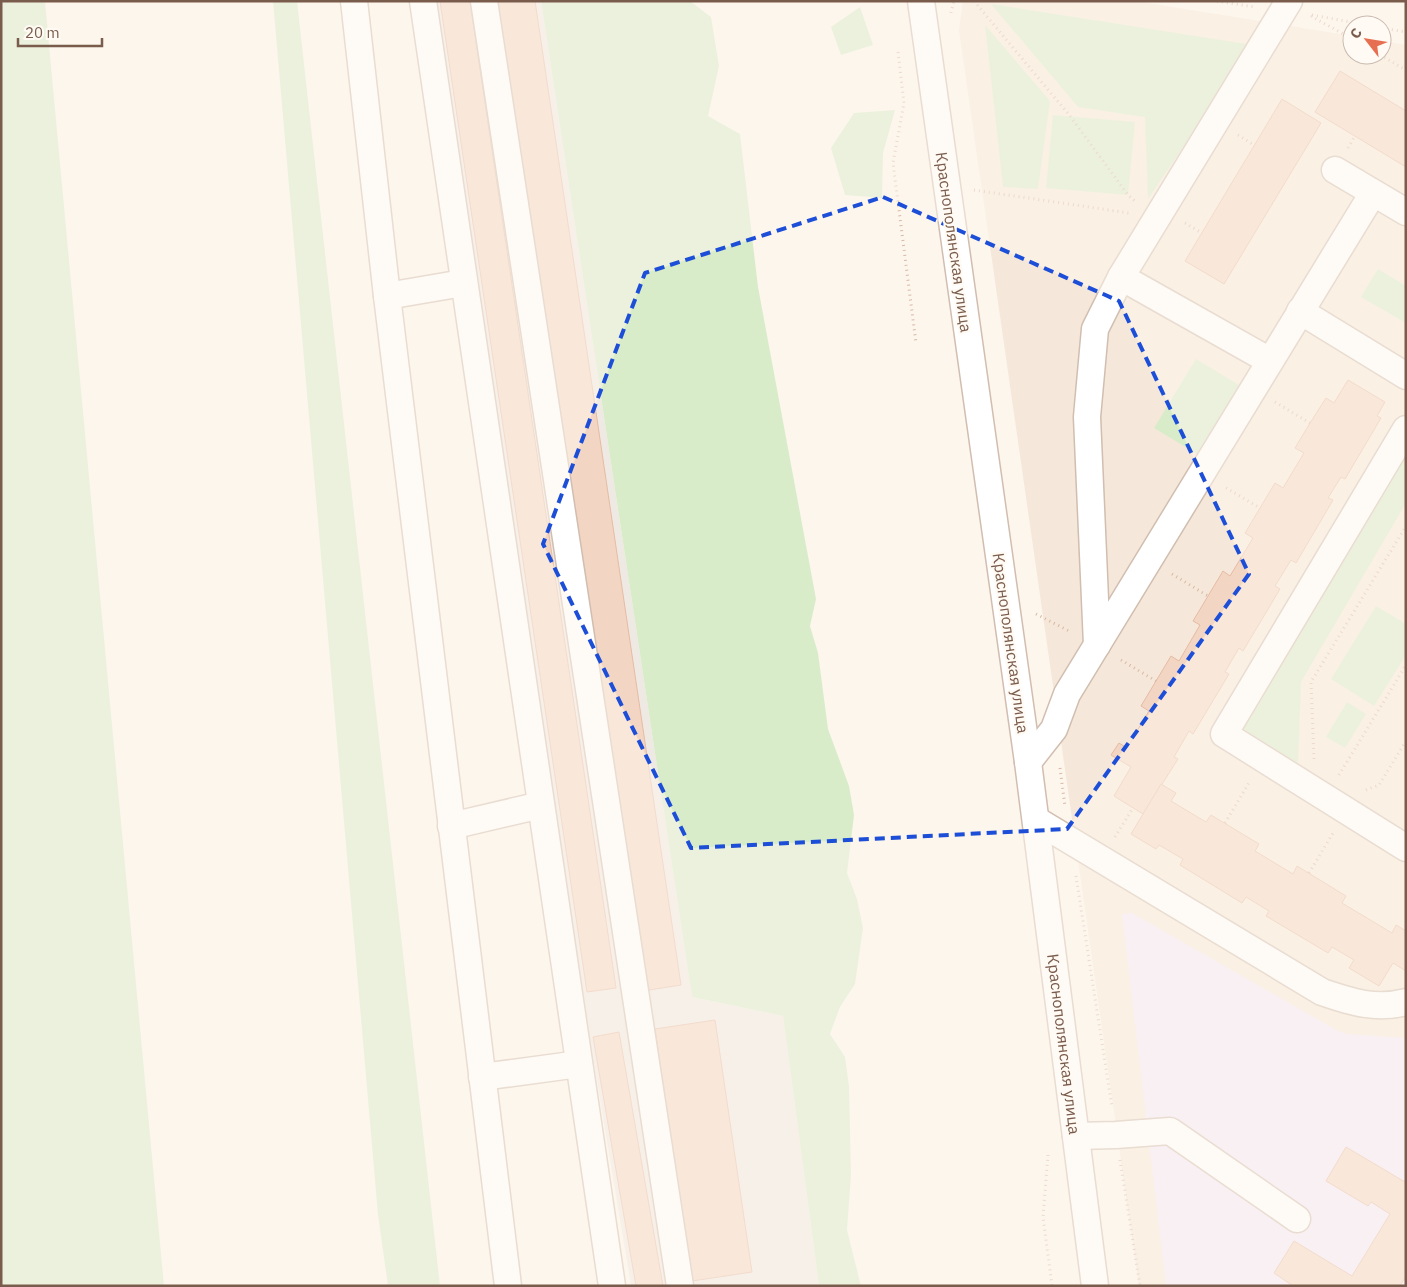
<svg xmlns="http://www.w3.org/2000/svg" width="1407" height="1287" font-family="'IBM Plex Sans',sans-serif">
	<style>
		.residential { fill: #f5e8da }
		.industrial { fill: #efe9e4 }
		.education { fill: #f3e8fa }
		.green { fill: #d8ecc9 }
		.building { fill: #f3d5c3; stroke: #e6bba3 }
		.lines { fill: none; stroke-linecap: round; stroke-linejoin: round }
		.minor-casing { stroke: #d1beb0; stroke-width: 29 }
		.path { stroke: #d9b8a5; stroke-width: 3; stroke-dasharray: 1 4; stroke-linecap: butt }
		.minor { stroke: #fff; stroke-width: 26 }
		.marked { fill: none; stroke: #1d4ed8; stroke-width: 4; stroke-dasharray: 10 6; stroke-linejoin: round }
		.labels { text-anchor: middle; stroke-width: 4.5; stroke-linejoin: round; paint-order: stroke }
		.street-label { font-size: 16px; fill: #7a5c4d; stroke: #fffaf3 }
	</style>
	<rect width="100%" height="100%" fill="#fdf6ec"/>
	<!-- residential -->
	<polygon class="residential" points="963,1 1135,1 1352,36 1352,55 1382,55 1382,41 1406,45 1406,1286 1139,1286 959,30"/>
	<!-- industrial -->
	<polygon class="industrial" points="436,1 541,1 692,997 783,1016 819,1286 631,1286 588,1027"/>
	<!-- education -->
	<polygon class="education" points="1132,913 1338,1031 1348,1034 1406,1038 1406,1286 1166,1286 1122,914"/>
	<!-- green -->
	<g class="green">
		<polygon points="1,1 45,1 164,1286 1,1286"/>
		<polygon points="273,1 297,1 440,1286 388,1286 378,1215"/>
		<polygon points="541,1 690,1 711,17 719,66 708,116 740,134 758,287 816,599 810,626 818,653 828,729 849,786 854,815 847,873 857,899 863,928 855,984 840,1007 830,1034 845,1057 849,1086 851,1175 847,1230 861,1286 819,1286 783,1016 692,997"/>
		<polygon points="991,4 1253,45 1148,199 1145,117 1078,107"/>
		<polygon points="860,7 873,45 841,55 831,27"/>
		<polygon points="985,25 1050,101 1038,189 1003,187"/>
		<polygon points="895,110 883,153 882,198 845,195 831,148 854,113"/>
		<polygon points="1053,115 1135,122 1128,195 1046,188"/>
		<polygon points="1378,269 1406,286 1406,323 1361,297"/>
		<polygon points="1196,359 1239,385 1197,454 1154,428"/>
		<polygon points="1401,454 1406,458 1406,503 1301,682 1298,766 1237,727"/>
		<polygon points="1376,606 1406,624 1406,655 1374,706 1331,679"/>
		<polygon points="1347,702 1366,714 1345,748 1326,737"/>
	</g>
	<!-- building -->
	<g class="building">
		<polygon points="440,1 470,1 616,988 587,992"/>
		<polygon points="496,1 535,1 681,985 643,991"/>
		<polygon points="1340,71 1406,111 1406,167 1315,112"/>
		<polygon points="1282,99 1321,123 1224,284 1185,261"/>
		<polygon points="1348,380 1385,402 1377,416 1381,418 1345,479 1341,477 1328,498 1333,500 1296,563 1291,560 1275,586 1280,589 1243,651 1239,648 1225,672 1229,674 1193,734 1189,731 1174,757 1178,759 1143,814 1114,796 1131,767 1111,755 1119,743 1127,748 1149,711 1141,706 1171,656 1179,661 1200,625 1193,621 1223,571 1230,576 1253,538 1245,533 1275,483 1283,488 1304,453 1295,448 1310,423 1326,398 1334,403"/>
		<polygon points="1161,784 1176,793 1171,801 1206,822 1211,815 1259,844 1255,851 1293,874 1297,866 1346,896 1342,903 1392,933 1396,925 1406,931 1406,971 1393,963 1379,986 1349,968 1354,960 1332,947 1328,953 1266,916 1269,911 1246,897 1242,903 1180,865 1183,859 1159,845 1156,849 1131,834"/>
		<polygon points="715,1020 752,1272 692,1281 655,1029"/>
		<polygon points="619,1032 663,1286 636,1286 593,1037"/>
		<polygon points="1346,1147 1405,1182 1406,1181 1406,1276 1400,1286 1293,1286 1274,1273 1294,1241 1352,1276 1390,1214 1371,1202 1368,1206 1326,1181"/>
	</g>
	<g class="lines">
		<defs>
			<g id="minor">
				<polyline points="354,1 387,296 508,1286"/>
				<polyline points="423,1 612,1286"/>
				<polyline points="484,1 680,1286"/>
				<polyline points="921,1 1028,762 1095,1286"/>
				<polyline points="1335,170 1406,212"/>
				<polyline points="1121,277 1289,1"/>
				<polyline points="387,296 463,283"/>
				<polyline points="1300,311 1406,376"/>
				<polyline points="1406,429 1224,734 1406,848"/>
				<polyline points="1097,645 1087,417 1095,329 1121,277 1270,361"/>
				<polyline points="1028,762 1054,729 1067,694 1373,193"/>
				<path d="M1036 820 1322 992C1351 1002 1376 1010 1406 1002"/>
				<polyline points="451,826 541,805"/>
				<polyline points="482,1077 579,1064"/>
				<polyline points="1076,1136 1116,1135 1170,1131 1297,1219"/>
			</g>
		</defs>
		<!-- minor casing -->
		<use href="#minor" class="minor-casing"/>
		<!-- path -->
		<g class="path">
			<polyline points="974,1 1070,116 1128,195 1135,201"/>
			<polyline points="1217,1 1254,7"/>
			<polyline points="951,13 954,1"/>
			<polyline points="1312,15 1367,25"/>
			<polyline points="1311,16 1352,39"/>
			<polyline points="1382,28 1406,32"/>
			<polyline points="898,52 904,103 893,163 916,343"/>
			<polyline points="1380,55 1406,70"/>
			<polyline points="1238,135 1254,145"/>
			<polyline points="1348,148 1355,136"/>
			<polyline points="974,190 1129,213"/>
			<polyline points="1185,223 1202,233"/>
			<polyline points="1275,402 1310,423"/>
			<polyline points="1226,488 1260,508"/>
			<polyline points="1172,574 1208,596"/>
			<polyline points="1036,614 1069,631"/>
			<polyline points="1121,660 1156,681"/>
			<polyline points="1314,759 1311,682 1406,526"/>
			<polyline points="1060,768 1065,806"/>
			<polyline points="1339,775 1406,665"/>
			<polyline points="1366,790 1379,785 1406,741"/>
			<polyline points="1225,823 1250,781"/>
			<polyline points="1115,837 1133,808"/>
			<polyline points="1309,873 1333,833"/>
			<polyline points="1076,876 1112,1107"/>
			<polyline points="1048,1155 1043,1217 1052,1286"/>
			<polyline points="1120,1160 1140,1286"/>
		</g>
		<!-- minor -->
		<use href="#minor" class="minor"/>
	</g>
	<!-- marked area -->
	<path d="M0 0H1407V1287H0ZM883 197 1119 301 1249 574 1067 829 691 848 543 544 645 273Z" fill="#fdf6ec" fill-opacity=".55" fill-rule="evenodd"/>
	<path class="marked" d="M883 197 1119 301 1249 574 1067 829 691 848 543 544 645 273Z"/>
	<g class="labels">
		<!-- street labels -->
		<g class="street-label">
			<text transform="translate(954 242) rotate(82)" y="6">Краснополянская улица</text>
			<text transform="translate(1011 643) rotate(82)" y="6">Краснополянская улица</text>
			<text transform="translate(1064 1044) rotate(83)" y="6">Краснополянская улица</text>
		</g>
	</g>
	<!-- border -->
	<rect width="1407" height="1287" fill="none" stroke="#7a5c4d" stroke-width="5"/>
	<!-- north arrow -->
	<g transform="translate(1367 40) rotate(301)"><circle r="24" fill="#fffaf3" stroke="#cabbb1"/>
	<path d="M0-4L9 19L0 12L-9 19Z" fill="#e76f51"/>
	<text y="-8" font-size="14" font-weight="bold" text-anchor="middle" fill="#7a5c4d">С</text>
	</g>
	<!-- scale -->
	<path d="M18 38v8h84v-8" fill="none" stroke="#7a5c4d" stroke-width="2.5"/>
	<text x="25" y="38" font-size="15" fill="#7a5c4d" stroke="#fffaf3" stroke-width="4" paint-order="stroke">20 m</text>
</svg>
